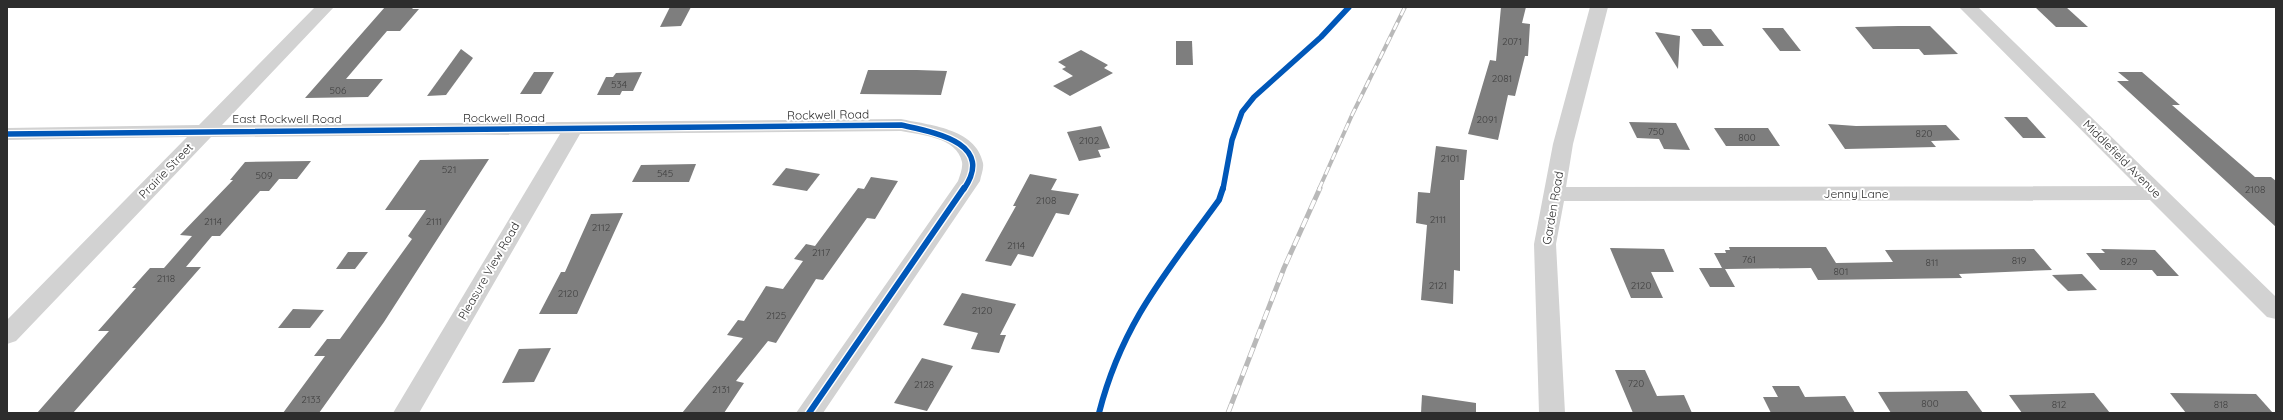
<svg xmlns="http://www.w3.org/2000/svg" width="2283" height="420" font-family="Quicksand,sans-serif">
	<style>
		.building { fill: #7e7e7e }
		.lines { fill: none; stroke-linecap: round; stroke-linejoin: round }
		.minor { fill: #d2d2d2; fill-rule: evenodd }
		.rail-far1-casing { stroke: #b9b9b9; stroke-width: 4 }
		.rail-casing { stroke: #b9b9b9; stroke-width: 5 }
		.rail-far1 { stroke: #fff; stroke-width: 2.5; stroke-dasharray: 8; stroke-linecap: butt }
		.rail { stroke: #fff; stroke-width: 3.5; stroke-dasharray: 10; stroke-linecap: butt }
		.cycleway-far1-casing { stroke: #fff; stroke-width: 8 }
		.cycleway-casing { stroke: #fff; stroke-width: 9 }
		.cycleway-far1 { stroke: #0057b8; stroke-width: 5.5 }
		.cycleway { stroke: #0057b8; stroke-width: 6 }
		.labels { text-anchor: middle; stroke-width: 4; stroke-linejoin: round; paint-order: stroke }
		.number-label { font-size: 10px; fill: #414141 }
		.street-label { font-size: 12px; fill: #2d2d2d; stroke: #fff }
	</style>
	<rect width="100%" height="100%" fill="#fff"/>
	<!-- building -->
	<g class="building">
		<polygon points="385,7 414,7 412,9 419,9 400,31 387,31 346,79 383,79 368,97 305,98"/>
		<polygon points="670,7 691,7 681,26 660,27"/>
		<polygon points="1501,7 1526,7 1522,23 1530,24 1528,56 1525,56 1515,96 1508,95 1498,140 1468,134 1490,60 1496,61"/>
		<polygon points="2035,7 2066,7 2088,27 2056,27"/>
		<polygon points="1898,26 1930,26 1958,54 1924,55 1919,49 1873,49 1855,27"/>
		<polygon points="1762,28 1783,28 1801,51 1780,51"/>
		<polygon points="1691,29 1711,29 1724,46 1703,46"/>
		<polygon points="1655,32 1680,36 1678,69"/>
		<polygon points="1176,41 1192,41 1193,65 1176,65"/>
		<polygon points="461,49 473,58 446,95 427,96"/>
		<polygon points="1081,50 1108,65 1104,68 1113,73 1070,96 1053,86 1073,76 1062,69 1066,67 1058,62"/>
		<polygon points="868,70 917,70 947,71 941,95 860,94"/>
		<polygon points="534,72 554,72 541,94 520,94"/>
		<polygon points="642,72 633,91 622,91 620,95 597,95 606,77 613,77 616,73"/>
		<polygon points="2118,72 2142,72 2180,105 2172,105 2255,177 2271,177 2276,181 2276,227 2117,81 2129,81"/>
		<polygon points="2004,117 2027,117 2046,138 2023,138"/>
		<polygon points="1629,122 1676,123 1690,150 1664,149 1659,139 1637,138"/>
		<polygon points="1828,124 1856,126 1946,125 1960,140 1931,141 1936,147 1845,149"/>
		<polygon points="1101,126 1110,148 1098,150 1101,157 1079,161 1067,132"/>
		<polygon points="1714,128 1768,128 1780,146 1726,146"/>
		<polygon points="1436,146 1467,150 1464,180 1460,180 1460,271 1454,270 1453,304 1421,300 1427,225 1416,223 1418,192 1430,193"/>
		<polygon points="489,159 384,322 319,413 283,413 325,356 314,356 327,339 340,339 412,239 408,236 426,210 385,210 420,160"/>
		<polygon points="311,161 297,179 279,179 269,191 260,191 220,236 212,236 186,267 201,267 73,413 37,413 109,331 98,331 136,288 132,288 150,268 164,268 192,236 180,235 233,180 230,180 245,162"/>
		<polygon points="696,164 689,182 632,182 641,165"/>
		<polygon points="786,168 820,174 807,191 772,185"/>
		<polygon points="1030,174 1057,179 1051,190 1079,194 1069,215 1056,213 1033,257 1018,254 1011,266 985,261 1016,206 1013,206"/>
		<polygon points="871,177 898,181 875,219 867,218 823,280 816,279 776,343 768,341 736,381 744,383 724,413 682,413 743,338 727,335 738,320 744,321 766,286 783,289 803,261 794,259 806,244 815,246 858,188 864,189"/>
		<polygon points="623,213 577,314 539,314 561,272 565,272 591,214"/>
		<polygon points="1729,247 1826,247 1836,263 1893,262 1885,250 2034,249 2052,270 1959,274 1962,278 1818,280 1811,268 1725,269 1735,287 1710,287 1699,268 1722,268 1714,253 1726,253 1725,250 1730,250"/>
		<polygon points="1610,248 1664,249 1674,272 1651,272 1663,298 1631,298"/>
		<polygon points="2101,249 2155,250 2179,276 2157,276 2152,270 2100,270 2086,253 2105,253"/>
		<polygon points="348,252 368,252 355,269 336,269"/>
		<polygon points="2082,274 2097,290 2068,291 2052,275"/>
		<polygon points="962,293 1016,304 1000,335 1006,335 999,353 971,349 978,333 943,325"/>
		<polygon points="293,309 324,310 310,328 278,328"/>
		<polygon points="551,348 534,382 502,383 519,349"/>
		<polygon points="922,358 953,366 927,411 894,403"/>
		<polygon points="1615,370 1645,370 1657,396 1684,395 1692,413 1633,413"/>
		<polygon points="1772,386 1799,386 1805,397 1845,396 1855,413 1771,413 1763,397 1778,397"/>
		<polygon points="1967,391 1983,413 1891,413 1878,392"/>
		<polygon points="2094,393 2110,413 2022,413 2009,395"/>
		<polygon points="2170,393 2256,394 2273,413 2186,413"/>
		<polygon points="1422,395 1476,403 1476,413 1421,413"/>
	</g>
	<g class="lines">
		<!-- minor -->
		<g class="minor">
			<path d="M315 7H334L222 125 901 119C928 125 976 128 983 163 984 169 981 175 980 181L823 413H796L958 181C960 175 963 168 962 162 957 137 921 135 901 131L580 134 419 413H393L560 134 211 137 16 341 7 344V320L187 137 7 140V128L199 125Z"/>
			<polygon points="1590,7 1608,7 1573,144 1566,187 2137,186 1959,7 1978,7 2276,297 2276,319 2267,317 2150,200 1564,201 1556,244 1565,413 1539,413 1534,244 1553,144"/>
		</g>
		<defs>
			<polyline id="rail-far1" points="1319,189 1352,115 1405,7"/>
			<polyline id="rail" points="1228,413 1284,268 1320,188"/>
		</defs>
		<!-- rail-far1 casing -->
		<use href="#rail-far1" class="rail-far1-casing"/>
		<!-- rail casing -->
		<use href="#rail" class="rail-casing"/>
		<!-- rail-far1 -->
		<use href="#rail-far1" class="rail-far1"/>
		<!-- rail -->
		<use href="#rail" class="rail"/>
		<defs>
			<g id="cycleway-far1">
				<path d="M7 134 901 125C932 132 996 142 964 189"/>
				<polyline points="1223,189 1232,140 1242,112 1254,97 1321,37 1349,7"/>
			</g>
			<g id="cycleway">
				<polyline points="809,413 964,188"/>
				<path d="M1099 413C1122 323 1166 273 1219 200L1223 188"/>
			</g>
		</defs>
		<!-- cycleway-far1 casing -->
		<use href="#cycleway-far1" class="cycleway-far1-casing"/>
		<!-- cycleway casing -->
		<use href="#cycleway" class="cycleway-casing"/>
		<!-- cycleway-far1 -->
		<use href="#cycleway-far1" class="cycleway-far1"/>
		<!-- cycleway -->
		<use href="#cycleway" class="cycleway"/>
	</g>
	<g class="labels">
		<!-- number labels -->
		<g class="number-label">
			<text x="1512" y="45">2071</text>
			<text x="1502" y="82">2081</text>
			<text x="619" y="88">534</text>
			<text x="338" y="94">506</text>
			<text x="1487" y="123">2091</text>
			<text x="1656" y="135">750</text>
			<text x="1924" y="137">820</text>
			<text x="1747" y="141">800</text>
			<text x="1089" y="144">2102</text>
			<text x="1450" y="162">2101</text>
			<text x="449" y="173">521</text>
			<text x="665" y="177">545</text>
			<text x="264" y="179">509</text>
			<text x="2255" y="193">2108</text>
			<text x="1046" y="204">2108</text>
			<text x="1438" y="223">2111</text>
			<text x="213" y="225">2114</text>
			<text x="434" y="225">2111</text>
			<text x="601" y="231">2112</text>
			<text x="1016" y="249">2114</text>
			<text x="821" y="256">2117</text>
			<text x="1749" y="263">761</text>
			<text x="2019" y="264">819</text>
			<text x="2129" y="265">829</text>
			<text x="1932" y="266">811</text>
			<text x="1841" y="275">801</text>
			<text x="166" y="282">2118</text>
			<text x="1438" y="289">2121</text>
			<text x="1641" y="289">2120</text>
			<text x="568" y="297">2120</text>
			<text x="982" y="314">2120</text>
			<text x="776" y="319">2125</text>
			<text x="1636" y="387">720</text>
			<text x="924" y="388">2128</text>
			<text x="721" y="393">2131</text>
			<text x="311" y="403">2133</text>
			<text x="1930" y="407">800</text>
			<text x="2059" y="408">812</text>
			<text x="2221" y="408">818</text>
		</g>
		<!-- street labels -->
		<g class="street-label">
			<text transform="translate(828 115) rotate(-1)" y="4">Rockwell Road</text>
			<text x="504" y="122">Rockwell Road</text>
			<text x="287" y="123">East Rockwell Road</text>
			<text transform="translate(2122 159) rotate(45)" y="4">Middlefield Avenue</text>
			<text transform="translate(166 171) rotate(-46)" y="4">Prairie Street</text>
			<text x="1856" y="198">Jenny Lane</text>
			<text transform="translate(1553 208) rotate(-80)" y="4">Garden Road</text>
			<text transform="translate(489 271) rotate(-60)" y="4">Pleasure View Road</text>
		</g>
	</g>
	<!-- border -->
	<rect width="2283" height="420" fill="none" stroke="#2d2d2d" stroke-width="16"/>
</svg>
